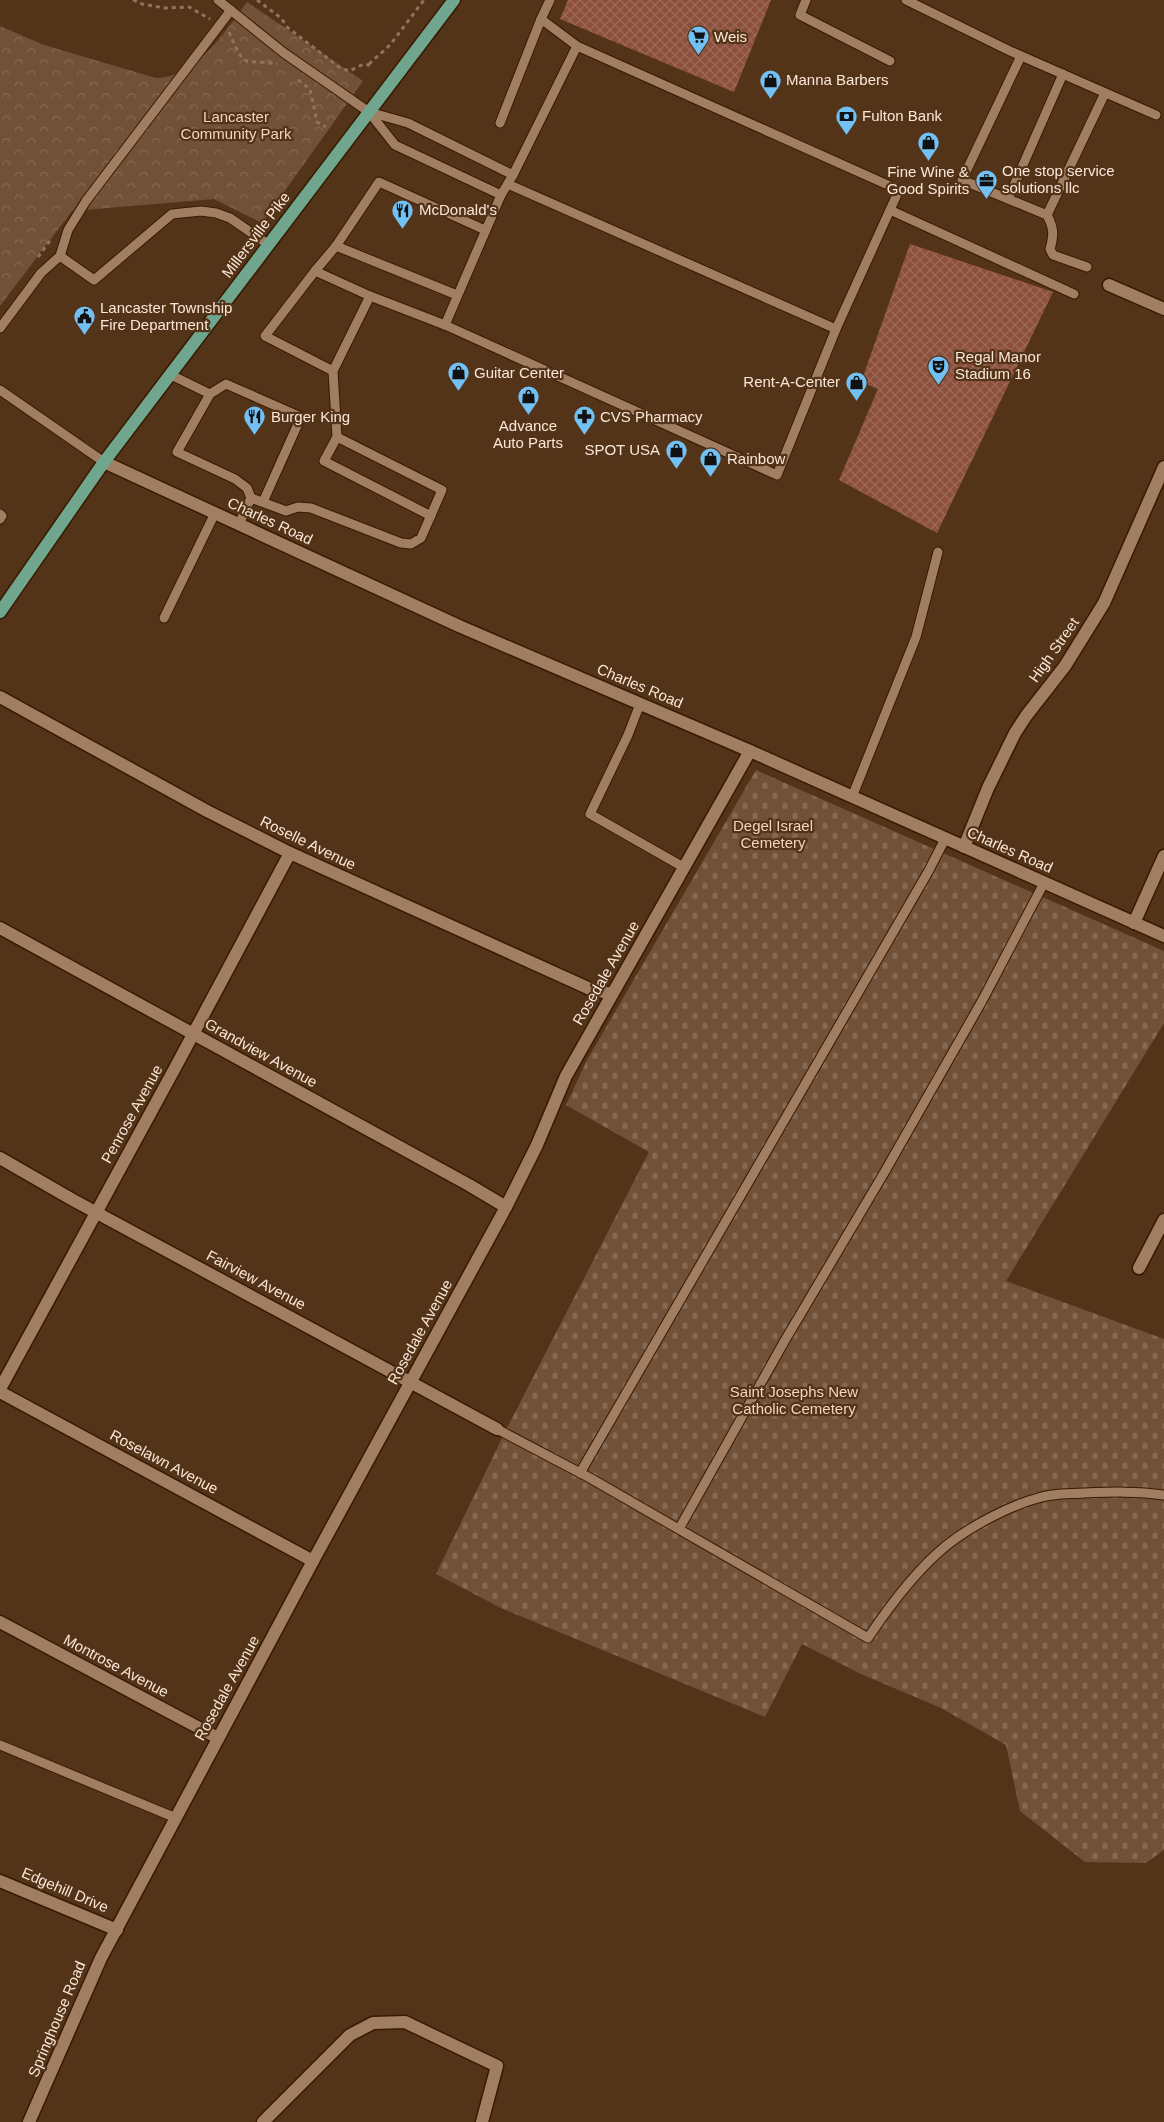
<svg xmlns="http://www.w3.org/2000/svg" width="1164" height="2122" font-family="Arial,sans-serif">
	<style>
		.cemetery { fill: url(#cemetery-stones) }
		.park { fill: url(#park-crowns) }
		.building { fill: url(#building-cross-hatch) }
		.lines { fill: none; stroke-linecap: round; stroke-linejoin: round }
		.service-casing { stroke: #371a00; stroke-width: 11 }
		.minor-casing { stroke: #371a00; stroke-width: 15 }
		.primary-casing { stroke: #371a00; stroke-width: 15 }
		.path { stroke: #8f745d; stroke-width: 3; stroke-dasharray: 4 4; stroke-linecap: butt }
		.service { stroke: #a17d61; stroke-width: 9 }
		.minor { stroke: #a17d61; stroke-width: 12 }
		.primary { stroke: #70a68e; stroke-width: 12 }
		.labels { text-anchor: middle; stroke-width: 4.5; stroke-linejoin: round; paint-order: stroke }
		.poi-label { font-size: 15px; fill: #fbe6d7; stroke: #533419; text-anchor: start }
		.park-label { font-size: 15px; fill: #f4d5be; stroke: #533419 }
		.street-label { font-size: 15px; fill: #fbe6d7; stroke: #533419 }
	</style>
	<defs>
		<pattern id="cemetery-stones" width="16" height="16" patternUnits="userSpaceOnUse" patternTransform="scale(1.25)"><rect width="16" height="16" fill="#715138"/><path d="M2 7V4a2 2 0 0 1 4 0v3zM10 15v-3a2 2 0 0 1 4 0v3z" fill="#866a54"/></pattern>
		<pattern id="park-crowns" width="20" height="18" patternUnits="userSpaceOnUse" patternTransform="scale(1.25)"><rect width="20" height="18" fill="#715138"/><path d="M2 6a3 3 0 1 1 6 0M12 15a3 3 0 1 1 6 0" fill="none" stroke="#866a54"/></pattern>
		<pattern id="building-cross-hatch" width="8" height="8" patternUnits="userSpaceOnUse" patternTransform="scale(1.25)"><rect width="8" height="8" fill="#8c503c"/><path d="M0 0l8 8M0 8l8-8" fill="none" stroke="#9d6957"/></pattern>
	</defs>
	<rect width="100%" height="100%" fill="#533419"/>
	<!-- cemetery -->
	<polygon class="cemetery" points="756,770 1164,951 1164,1023 1006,1281 1164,1339 1164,1850 1146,1863 1085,1862 1020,1811 1006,1745 941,1708 861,1674 802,1644 765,1717 501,1608 436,1574 508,1426 649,1152 566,1105 587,1060"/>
	<!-- park -->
	<path class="park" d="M247 2 363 81 262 223 214 199 72 211 0 306V26L44 45 156 78C195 78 226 31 247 2Z"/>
	<!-- building -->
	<g class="building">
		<polygon points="568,0 771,0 734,92 560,19"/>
		<polygon points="910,244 1053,292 937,533 839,480 878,389 861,382"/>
	</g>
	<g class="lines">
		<defs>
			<g id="service">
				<polyline points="218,0 284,53 369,112 395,145 501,195"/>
				<polyline points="550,0 541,19 577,46 899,190 836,329 777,475 445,325 501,195 513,175 577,46"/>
				<polyline points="806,0 800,15 890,61"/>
				<polyline points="906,0 1010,51 1156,115"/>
				<path d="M1021 56 962 180 1047 215C1054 228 1054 235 1050 249L1053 255 1087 267"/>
				<polyline points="369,112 408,123 513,175"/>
				<polyline points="500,123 541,19"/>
				<polyline points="508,184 836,329"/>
				<polyline points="1008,199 1063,74"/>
				<polyline points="890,210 1074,294"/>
				<polyline points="1047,215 1105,93"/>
				<polyline points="336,246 457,295"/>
				<polyline points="60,256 94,280 172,214 201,211 216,213 230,218 269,245"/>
				<polyline points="315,271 265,336 333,371"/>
				<polyline points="370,296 445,325"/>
				<polyline points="0,328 41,273 60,256 68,230 86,201 231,10"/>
				<polyline points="171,375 210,394"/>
				<polyline points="0,390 104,462"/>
				<polyline points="337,437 324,461 431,516"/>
				<polyline points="251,498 286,511 298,507 311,508 401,543 411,544 421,538 442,490 337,437 333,371 370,296 315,271 336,246 379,182 485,230"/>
				<polyline points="0,514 2,516 0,519"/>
				<polyline points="239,524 251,498 247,488 235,479 177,452 210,394 226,384 301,417 263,502"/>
				<polyline points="164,618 215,513"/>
				<polyline points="640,704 628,735 590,814 685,868"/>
				<polyline points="852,797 916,637 938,552"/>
				<path d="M497 1429 590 1478 868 1638C890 1605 916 1570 947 1545 971 1526 1009 1506 1038 1498 1053 1493 1069 1494 1084 1493 1111 1492 1137 1491 1164 1495"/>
				<polyline points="580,1473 928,872 945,839"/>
				<polyline points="679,1529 784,1342 884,1173 982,1001 1044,883"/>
				<polyline points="0,1745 176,1818"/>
			</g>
			<g id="minor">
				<polyline points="1109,285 1164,309"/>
				<polyline points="104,462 459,626 750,751 1164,936"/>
				<polyline points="0,697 207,811 290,853 590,989 612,994"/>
				<polyline points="964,847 988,788 1015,733 1026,716 1065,666 1104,603 1164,467"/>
				<polyline points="1134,923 1164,856"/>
				<polyline points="0,928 469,1185 506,1207"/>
				<polyline points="0,1158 73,1200 497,1429"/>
				<polyline points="1139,1268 1164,1220"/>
				<polyline points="0,1389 175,1068 290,853"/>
				<polyline points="0,1392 313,1561"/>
				<polyline points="0,1622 218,1738"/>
				<polyline points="0,1881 117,1930"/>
				<polyline points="29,2122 101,1958 313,1561 506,1207 537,1145 566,1076 750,751"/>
				<polyline points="263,2122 350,2035 373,2023 405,2022 497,2066 482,2122"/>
			</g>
			<polyline id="primary" points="0,612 104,462 454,0"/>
		</defs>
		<!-- service casing -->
		<use href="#service" class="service-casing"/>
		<!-- minor casing -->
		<use href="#minor" class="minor-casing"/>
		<!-- primary casing -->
		<use href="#primary" class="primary-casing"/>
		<!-- path -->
		<g class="path">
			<polyline points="133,0 142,4 165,8 189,7 210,19"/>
			<polyline points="257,0 281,18 287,27 339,67 349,71 364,64 373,66"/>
			<path d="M229 32C246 71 241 58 277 64"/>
			<polyline points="369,64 390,45 424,0"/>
			<polyline points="298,80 310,89 317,122 326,127"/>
			<polyline points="38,257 52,238"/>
		</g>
		<!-- service -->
		<use href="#service" class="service"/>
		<!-- minor -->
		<use href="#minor" class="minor"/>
		<!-- primary -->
		<use href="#primary" class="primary"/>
	</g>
	<!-- icons -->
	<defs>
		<symbol id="supermarket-pin" viewBox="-11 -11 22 30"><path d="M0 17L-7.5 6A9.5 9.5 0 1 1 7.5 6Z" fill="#72c1f5" stroke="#533419"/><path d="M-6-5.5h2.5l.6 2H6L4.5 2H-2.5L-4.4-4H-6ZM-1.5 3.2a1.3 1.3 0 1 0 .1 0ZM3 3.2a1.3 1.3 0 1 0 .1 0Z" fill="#111"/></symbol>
		<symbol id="shop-pin" viewBox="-11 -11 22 30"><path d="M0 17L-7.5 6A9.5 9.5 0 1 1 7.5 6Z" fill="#72c1f5" stroke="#533419"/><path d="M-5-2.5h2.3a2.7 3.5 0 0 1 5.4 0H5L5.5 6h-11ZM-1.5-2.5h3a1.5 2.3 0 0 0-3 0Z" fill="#111"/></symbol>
		<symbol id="bank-pin" viewBox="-11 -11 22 30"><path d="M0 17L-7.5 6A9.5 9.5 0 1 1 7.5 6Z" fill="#72c1f5" stroke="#533419"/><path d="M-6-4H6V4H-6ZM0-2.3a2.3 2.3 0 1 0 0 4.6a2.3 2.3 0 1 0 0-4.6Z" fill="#111"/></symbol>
		<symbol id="office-pin" viewBox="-11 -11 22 30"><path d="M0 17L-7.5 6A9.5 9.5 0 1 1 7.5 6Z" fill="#72c1f5" stroke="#533419"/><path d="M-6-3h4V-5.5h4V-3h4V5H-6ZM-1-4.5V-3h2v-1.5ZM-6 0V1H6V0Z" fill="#111"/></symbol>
		<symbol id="restaurant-pin" viewBox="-11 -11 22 30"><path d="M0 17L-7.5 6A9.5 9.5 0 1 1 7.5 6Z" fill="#72c1f5" stroke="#533419"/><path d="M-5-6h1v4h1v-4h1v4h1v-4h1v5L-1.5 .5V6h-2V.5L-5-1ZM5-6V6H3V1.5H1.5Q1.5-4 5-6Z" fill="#111"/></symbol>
		<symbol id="civic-pin" viewBox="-11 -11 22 30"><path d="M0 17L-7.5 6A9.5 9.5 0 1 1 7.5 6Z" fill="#72c1f5" stroke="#533419"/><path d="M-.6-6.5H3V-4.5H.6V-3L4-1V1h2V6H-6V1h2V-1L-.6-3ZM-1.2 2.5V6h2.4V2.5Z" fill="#111"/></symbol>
		<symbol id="theatre-pin" viewBox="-11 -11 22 30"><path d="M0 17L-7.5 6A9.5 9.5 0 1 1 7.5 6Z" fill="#72c1f5" stroke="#533419"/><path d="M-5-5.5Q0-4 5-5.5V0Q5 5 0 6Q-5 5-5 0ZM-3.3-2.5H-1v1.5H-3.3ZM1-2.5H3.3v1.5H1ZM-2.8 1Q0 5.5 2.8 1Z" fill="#111"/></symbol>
		<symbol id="pharmacy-pin" viewBox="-11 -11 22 30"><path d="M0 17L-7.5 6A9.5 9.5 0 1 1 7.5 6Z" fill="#72c1f5" stroke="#533419"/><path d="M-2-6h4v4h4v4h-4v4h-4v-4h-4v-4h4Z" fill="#111"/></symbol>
	</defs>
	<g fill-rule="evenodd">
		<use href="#supermarket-pin" x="686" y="24" width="25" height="34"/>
		<use href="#shop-pin" x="758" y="68" width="25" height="34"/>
		<use href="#bank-pin" x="834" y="104" width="25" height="34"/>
		<use href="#shop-pin" x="916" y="130" width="25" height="34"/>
		<use href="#office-pin" x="974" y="168" width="25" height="34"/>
		<use href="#restaurant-pin" x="390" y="198" width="25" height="34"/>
		<use href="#civic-pin" x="72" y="304" width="25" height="34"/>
		<use href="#theatre-pin" x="926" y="354" width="25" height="34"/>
		<use href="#shop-pin" x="446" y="360" width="25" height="34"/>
		<use href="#shop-pin" x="844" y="370" width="25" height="34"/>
		<use href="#shop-pin" x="516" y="384" width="25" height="34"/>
		<use href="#restaurant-pin" x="242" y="404" width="25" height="34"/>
		<use href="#pharmacy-pin" x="572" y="404" width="25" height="34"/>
		<use href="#shop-pin" x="664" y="438" width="25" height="34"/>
		<use href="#shop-pin" x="698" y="446" width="25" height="34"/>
	</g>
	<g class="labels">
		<!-- poi labels -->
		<g class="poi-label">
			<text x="714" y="42">Weis</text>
			<text x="786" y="85">Manna Barbers</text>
			<text x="862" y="121">Fulton Bank</text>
			<text x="1002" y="176">One stop service<tspan x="1002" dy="17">solutions llc</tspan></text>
			<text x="928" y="177" text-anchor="middle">Fine Wine &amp;<tspan x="928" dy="17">Good Spirits</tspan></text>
			<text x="419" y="215">McDonald's</text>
			<text x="100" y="313">Lancaster Township<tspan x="100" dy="17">Fire Department</tspan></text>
			<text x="955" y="362">Regal Manor<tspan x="955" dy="17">Stadium 16</tspan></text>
			<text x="474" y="378">Guitar Center</text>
			<text x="840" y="387" text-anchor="end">Rent-A-Center</text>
			<text x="271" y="422">Burger King</text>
			<text x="600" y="422">CVS Pharmacy</text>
			<text x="528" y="431" text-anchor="middle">Advance<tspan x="528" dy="17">Auto Parts</tspan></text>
			<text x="660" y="455" text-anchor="end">SPOT USA</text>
			<text x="727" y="464">Rainbow</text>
		</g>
		<!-- park labels -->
		<g class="park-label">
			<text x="236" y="122">Lancaster<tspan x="236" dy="17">Community Park</tspan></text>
			<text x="773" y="831">Degel Israel<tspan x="773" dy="17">Cemetery</tspan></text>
			<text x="794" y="1397">Saint Josephs New<tspan x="794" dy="17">Catholic Cemetery</tspan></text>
		</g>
		<!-- street labels -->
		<g class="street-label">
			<text transform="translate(256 235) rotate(-53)" y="5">Millersville Pike</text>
			<text transform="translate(270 521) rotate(25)" y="5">Charles Road</text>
			<text transform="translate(1054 650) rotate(-55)" y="5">High Street</text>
			<text transform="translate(640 686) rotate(23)" y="5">Charles Road</text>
			<text transform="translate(308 843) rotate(26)" y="5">Roselle Avenue</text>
			<text transform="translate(1010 850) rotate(24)" y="5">Charles Road</text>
			<text transform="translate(606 973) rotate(-60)" y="5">Rosedale Avenue</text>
			<text transform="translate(261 1053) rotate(29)" y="5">Grandview Avenue</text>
			<text transform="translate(132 1114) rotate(-61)" y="5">Penrose Avenue</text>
			<text transform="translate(256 1280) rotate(28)" y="5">Fairview Avenue</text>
			<text transform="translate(420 1332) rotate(-61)" y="5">Rosedale Avenue</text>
			<text transform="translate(164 1462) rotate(28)" y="5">Roselawn Avenue</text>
			<text transform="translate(116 1666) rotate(28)" y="5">Montrose Avenue</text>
			<text transform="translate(227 1688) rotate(-61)" y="5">Rosedale Avenue</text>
			<text transform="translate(65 1890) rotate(23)" y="5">Edgehill Drive</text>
			<text transform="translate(57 2019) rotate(-67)" y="5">Springhouse Road</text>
		</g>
	</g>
</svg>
